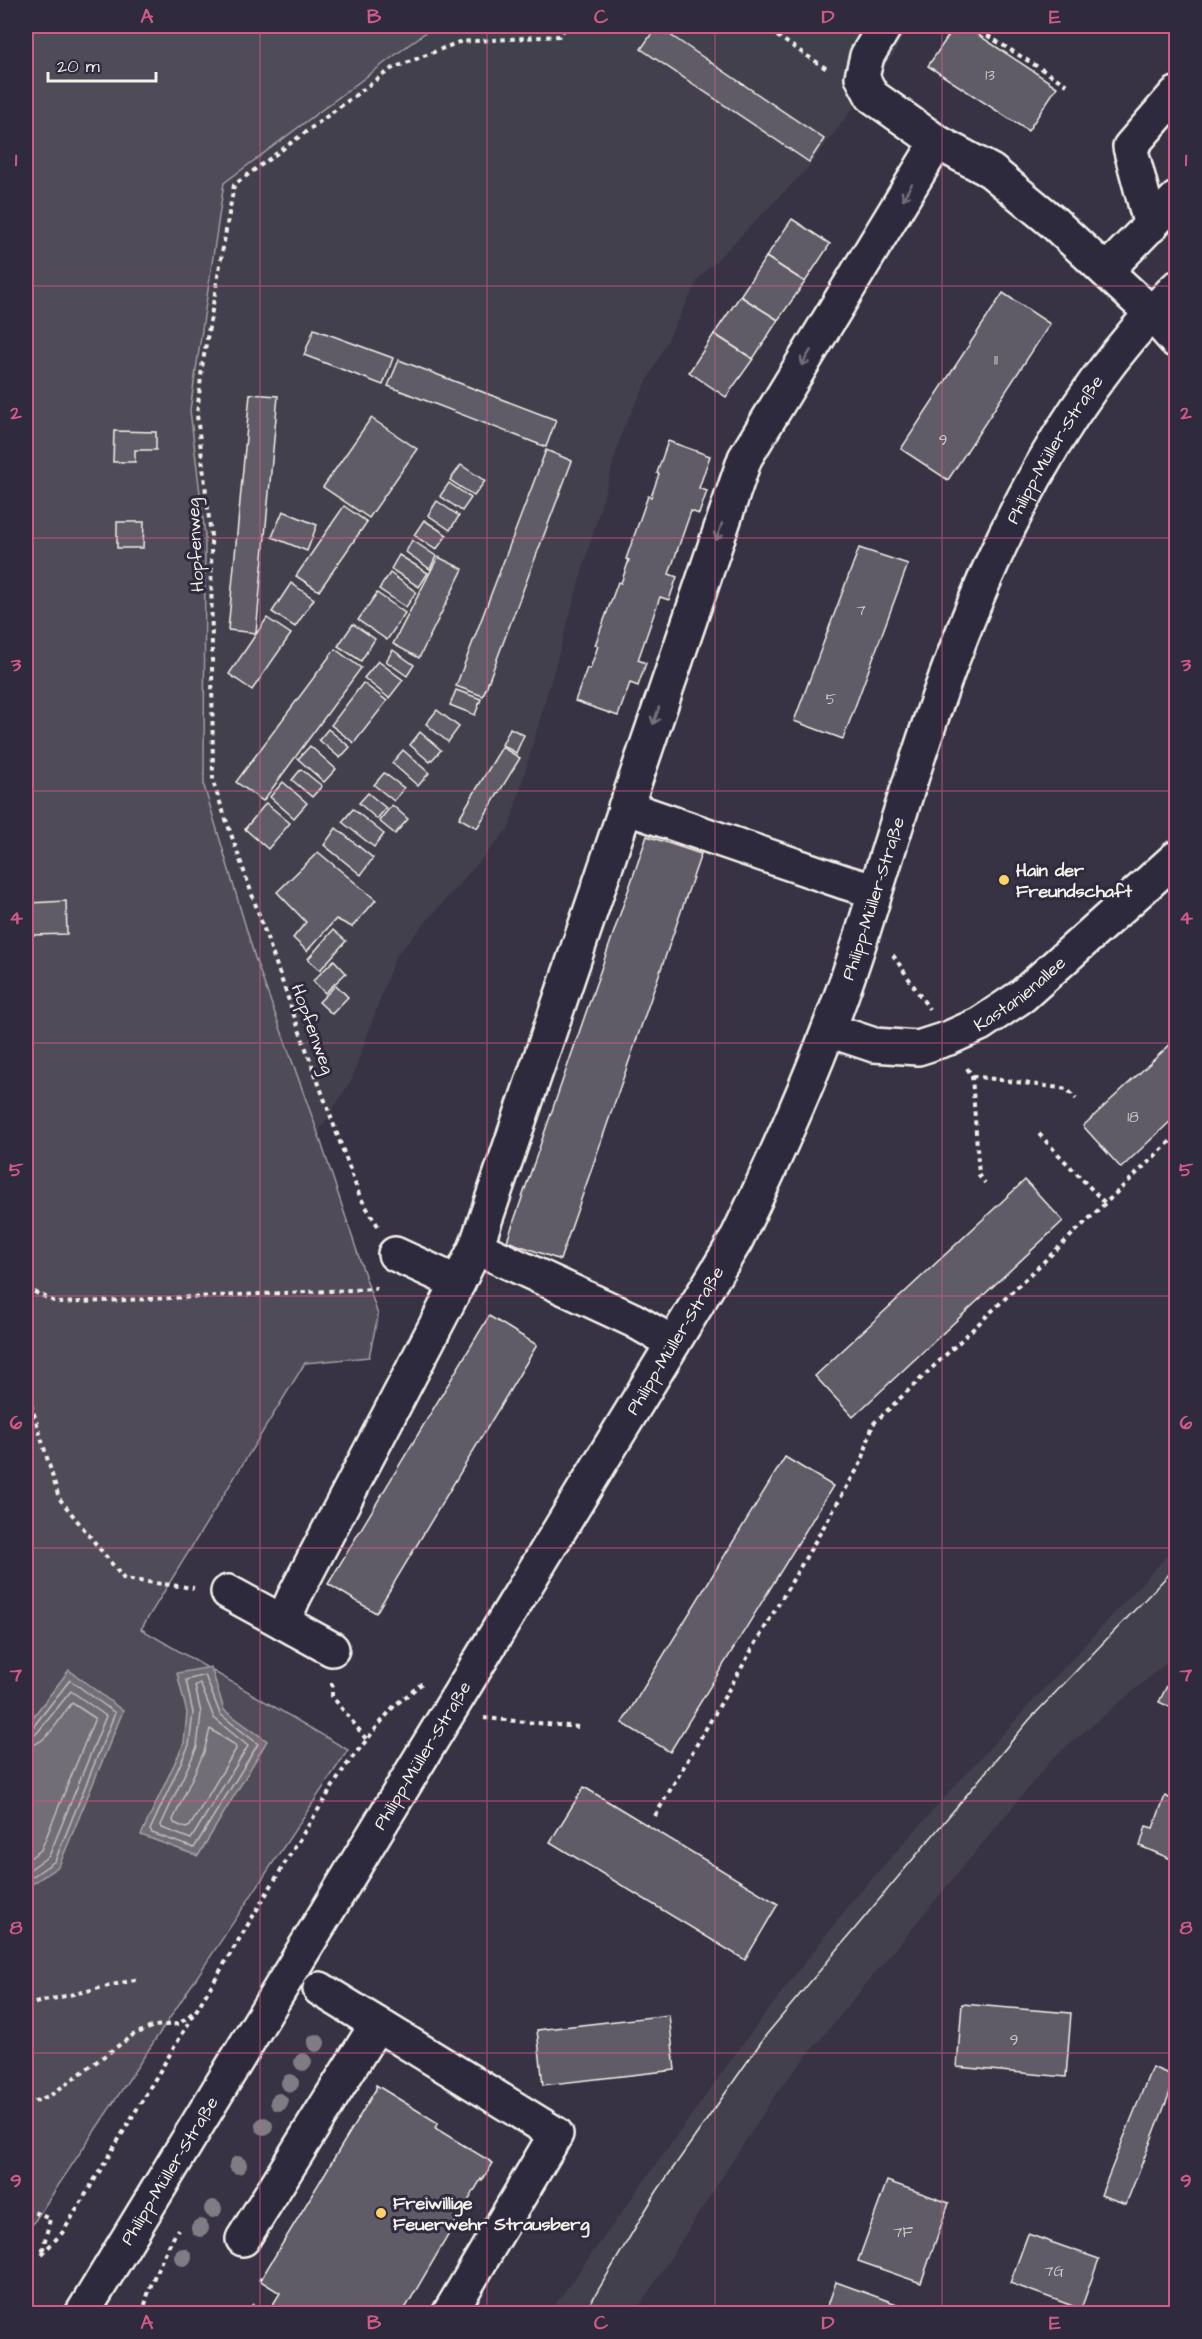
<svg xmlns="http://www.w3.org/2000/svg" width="1202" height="2339" font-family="'Architects Daughter',sans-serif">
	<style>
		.built { fill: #433f4e }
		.green { fill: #504b59; stroke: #a29ea0; stroke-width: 1.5 }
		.water { fill: #726e77; stroke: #a6a2a4; stroke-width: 1.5 }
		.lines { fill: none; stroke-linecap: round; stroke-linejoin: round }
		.shore { stroke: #c0bdbb; stroke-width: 1.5 }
		.building { fill: #5f5c67; stroke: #f4f1e8; stroke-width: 1.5 }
		.minor-casing { stroke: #f4f1e8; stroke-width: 38 }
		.major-casing { stroke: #f4f1e8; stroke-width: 38 }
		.path { stroke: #f4f1e8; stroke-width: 4; stroke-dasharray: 4.5 4.5; stroke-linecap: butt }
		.minor { stroke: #2f2a3d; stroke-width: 33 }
		.major { stroke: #2f2a3d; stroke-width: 33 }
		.tram { stroke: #f4f1e8; stroke-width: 1.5 }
		.tree { fill: #807b83 }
		.oneway { stroke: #747079 }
		.grid { fill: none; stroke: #d15985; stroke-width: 1.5; stroke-opacity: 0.55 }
		.poi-dot { fill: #ffd166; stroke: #2f2a3d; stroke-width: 2 }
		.labels { text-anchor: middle; stroke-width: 6; stroke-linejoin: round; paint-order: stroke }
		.number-label { font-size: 15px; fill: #cfccc8 }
		.street-label { font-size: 18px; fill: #f4f1e8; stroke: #2f2a3d }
		.poi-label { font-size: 18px; font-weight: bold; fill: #f4f1e8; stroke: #2f2a3d; text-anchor: start }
		.neatline { fill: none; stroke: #d15985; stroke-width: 2 }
		.grid-label { font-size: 20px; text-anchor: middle; font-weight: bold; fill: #d15985 }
	</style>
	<rect width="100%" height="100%" fill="#373244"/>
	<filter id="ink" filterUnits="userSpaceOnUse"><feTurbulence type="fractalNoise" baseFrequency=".0167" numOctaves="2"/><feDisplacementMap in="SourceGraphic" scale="12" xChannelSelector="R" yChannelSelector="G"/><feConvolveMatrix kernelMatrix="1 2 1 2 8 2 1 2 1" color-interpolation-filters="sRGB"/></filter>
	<g filter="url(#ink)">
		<!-- built -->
		<g class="built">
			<polygon points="434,26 908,26 894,54 807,169 699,278 623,429 509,828 395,957 352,1079 318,1133 255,958 204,786 205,535 190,410 224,183"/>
			<polygon points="1176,1546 1176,1655 1053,1758 777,2092 635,2313 549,2313 752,2031 853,1900 961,1779"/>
		</g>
		<!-- green -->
		<polygon class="green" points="26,26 434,26 224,183 190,410 205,535 204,786 255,958 318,1133 378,1315 369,1357 305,1363 141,1629 348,1750 26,2234"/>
		<!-- water -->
		<g class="water">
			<polygon points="211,1667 224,1710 267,1741 198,1856 141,1835 184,1743 187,1713 177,1673"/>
			<polygon points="69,1670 123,1711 59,1866 26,1888 26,1726"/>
		</g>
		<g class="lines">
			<!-- shore -->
			<g class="shore">
				<polygon points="205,1675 220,1714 258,1744 194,1848 152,1833 150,1830 189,1745 193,1713 186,1680"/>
				<polygon points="200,1683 214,1718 248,1746 191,1839 162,1828 161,1825 197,1747 201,1713 195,1686"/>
				<polyline points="26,1729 33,1727 70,1680 115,1713 55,1861 26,1881"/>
				<polygon points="210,1729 235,1745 236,1749 190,1826 186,1828 174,1823 173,1820 204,1752"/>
				<polyline points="26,1737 37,1733 71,1691 106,1716 49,1856 26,1872"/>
				<path d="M26 1746C48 1745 59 1718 72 1703L95 1718 41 1850 26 1861"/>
			</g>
		</g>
		<!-- building -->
		<g class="building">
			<polygon points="657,26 824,139 809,162 641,49"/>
			<polygon points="955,26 965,26 1057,87 1028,131 928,66"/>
			<polygon points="792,219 830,244 805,282 766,257"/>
			<polygon points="766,257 805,282 778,320 740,296"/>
			<polygon points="1003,293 1050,324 948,480 901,449"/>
			<polygon points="740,296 778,320 753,359 714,334"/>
			<polygon points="314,329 393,358 383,385 304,355"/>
			<polygon points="714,334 753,359 726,397 689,372"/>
			<polygon points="399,360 556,420 546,447 388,386"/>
			<polygon points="250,394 278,396 256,633 228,630"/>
			<polygon points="371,418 417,449 369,518 323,487"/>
			<polygon points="114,431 156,432 156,450 135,450 135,462 113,462"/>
			<polygon points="668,441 710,456 699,488 707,491 699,514 691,511 669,574 677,577 669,600 660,597 638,660 646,663 638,686 630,683 618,716 575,701 587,668 590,669 598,646 595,645 618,582 621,583 629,560 626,559 648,496 651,497 659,474 657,473"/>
			<polygon points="546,450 572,461 483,696 456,686"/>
			<polygon points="461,465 485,481 474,496 450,480"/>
			<polygon points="449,483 471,498 462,511 440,496"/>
			<polygon points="437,501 459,516 450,530 428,515"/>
			<polygon points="344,506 367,522 319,591 296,576"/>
			<polygon points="283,511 317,525 307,551 272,537"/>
			<polygon points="424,520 447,535 436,550 414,535"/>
			<polygon points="117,522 144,522 143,548 117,548"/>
			<polygon points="412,540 436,556 430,569 406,552"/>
			<polygon points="859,548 908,564 843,739 794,721"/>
			<polygon points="399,555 428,573 419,587 391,569"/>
			<polygon points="438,557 463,569 419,658 393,644"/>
			<polygon points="390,573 416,592 406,607 379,589"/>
			<polygon points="291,583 314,599 295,627 272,612"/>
			<polygon points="377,593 405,613 387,640 358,620"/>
			<polygon points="267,618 291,634 252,690 229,674"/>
			<polygon points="353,624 375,639 361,661 338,646"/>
			<polygon points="335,649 361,668 263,801 236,782"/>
			<polygon points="393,650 414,665 407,676 386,661"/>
			<polygon points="378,661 403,680 389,698 364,678"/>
			<polygon points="363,683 387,701 354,743 331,725"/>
			<polygon points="456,690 481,699 475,715 450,705"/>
			<polygon points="437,710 459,727 448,742 426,724"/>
			<polygon points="510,728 524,735 516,753 502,745"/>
			<polygon points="328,729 350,747 340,758 319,740"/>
			<polygon points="420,732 441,750 430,762 410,745"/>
			<polygon points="310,746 336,769 324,782 298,759"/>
			<polygon points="502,747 520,758 477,828 459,818"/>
			<polygon points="403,750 429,773 418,786 392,763"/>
			<polygon points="301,769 322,786 312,797 292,780"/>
			<polygon points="384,773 404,788 394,801 374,785"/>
			<polygon points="283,782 307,803 294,818 270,797"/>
			<polygon points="368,793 386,808 377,819 359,803"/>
			<polygon points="266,803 290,823 268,849 245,829"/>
			<polygon points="392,805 408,819 395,834 379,821"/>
			<polygon points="353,809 384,834 374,847 342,822"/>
			<polygon points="336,828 373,858 361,875 324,845"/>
			<polygon points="647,836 701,854 560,1260 507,1241"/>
			<polygon points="318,852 376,900 352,927 336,919 307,951 293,938 306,922 277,892"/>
			<polygon points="66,901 67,934 32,935 30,903"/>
			<polygon points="333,930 346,941 320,970 308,959"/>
			<polygon points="334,960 346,973 325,993 313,981"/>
			<polygon points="336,985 348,997 332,1014 319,1002"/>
			<polygon points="1176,1039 1176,1116 1121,1168 1083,1126"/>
			<polygon points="1025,1180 1063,1221 853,1417 815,1376"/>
			<polygon points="489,1316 537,1345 376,1613 328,1584"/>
			<polygon points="785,1457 833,1486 670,1752 622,1723"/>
			<polygon points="1175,1670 1176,1671 1176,1710 1159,1702"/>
			<polygon points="584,1787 778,1904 745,1960 550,1842"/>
			<polygon points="1165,1796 1176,1801 1176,1861 1140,1846 1146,1826 1153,1828"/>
			<polygon points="962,2004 1071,2013 1066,2077 957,2067"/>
			<polygon points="669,2015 675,2070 543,2085 537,2030"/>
			<polygon points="1152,2067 1176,2077 1126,2204 1101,2195"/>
			<polygon points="376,2085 438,2123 435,2128 493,2163 482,2181 481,2179 402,2314 267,2314 280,2293 259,2280 260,2278 261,2279 376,2089"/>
			<polygon points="887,2181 949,2203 921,2283 858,2261"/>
			<polygon points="1028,2234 1099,2259 1081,2309 1010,2283"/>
			<polygon points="836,2282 905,2307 903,2314 825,2314"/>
			<polygon points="253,2304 265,2314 244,2314"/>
		</g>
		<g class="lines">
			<defs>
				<g id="minor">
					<polyline points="885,26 867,56 862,77 872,96 937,142 991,171 1053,222 1151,313 1176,341"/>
					<polyline points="1151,226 1130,147 1176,94"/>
					<polyline points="1106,271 1176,199"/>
					<polyline points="625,807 844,882 874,891"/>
					<path id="s1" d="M829 1030 874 1045 918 1048 949 1038 980 1024 1022 996 1176 858"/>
					<polyline points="476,1247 633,1320 673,1343"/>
					<polyline points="395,1254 458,1283 476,1247 745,458 937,142"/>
					<polyline points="228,1592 283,1622 294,1597 458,1283"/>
					<polyline points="283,1622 332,1649"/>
					<polyline points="320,1989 556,2134 449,2314"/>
					<polyline points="243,2239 377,2024"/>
				</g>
				<g id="major">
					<path id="s2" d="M82 2314 736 1240C783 1143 827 1044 860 941 933 710 998 463 1176 288"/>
				</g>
			</defs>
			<!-- minor casing -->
			<use href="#minor" class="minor-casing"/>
			<!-- major casing -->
			<use href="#major" class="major-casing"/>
			<!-- path -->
			<g class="path">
				<polyline points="762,26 827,69"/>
				<polyline points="972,26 1067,85"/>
				<polyline points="893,955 929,1009"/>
				<polyline points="967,1068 972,1076 979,1176 985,1183"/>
				<polyline points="972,1076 1067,1089 1076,1099"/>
				<polyline points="1039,1134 1105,1203"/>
				<polyline points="378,1226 360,1197 297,1024 213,782 211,536 197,415 202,367 234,185 391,69 459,42 559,36 567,26"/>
				<polyline points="26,1288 58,1303 375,1289 377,1284"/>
				<polyline points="26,1387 59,1498 124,1579 194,1588"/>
				<polyline points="332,1683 332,1696 367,1740"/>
				<polyline points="484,1718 579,1727"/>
				<polyline points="655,1816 862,1461 873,1424 1176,1136"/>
				<polyline points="26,2005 139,1979"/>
				<polyline points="26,2105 51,2095 133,2035 154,2026 179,2024 196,2010"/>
				<polyline points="26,2209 50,2219 42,2253"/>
				<polyline points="42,2254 63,2232 291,1853 345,1767 394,1706 425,1681"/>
				<path d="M143 2314C149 2283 163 2256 178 2229"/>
			</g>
			<!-- minor -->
			<use href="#minor" class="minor"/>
			<!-- major -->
			<use href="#major" class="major"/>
			<!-- tram -->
			<polyline class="tram" points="584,2314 657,2191 766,2035 1030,1719 1176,1567"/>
		</g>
		<!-- trees -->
		<g class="tree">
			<circle cx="316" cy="2043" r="9"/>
			<circle cx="303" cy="2062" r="9"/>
			<circle cx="290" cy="2083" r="9"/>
			<circle cx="279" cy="2102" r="9"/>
			<circle cx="264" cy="2126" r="9"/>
			<circle cx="238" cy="2165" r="9"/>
			<circle cx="213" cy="2209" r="9"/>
			<circle cx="200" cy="2228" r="9"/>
			<circle cx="183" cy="2257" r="9"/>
		</g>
		<!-- one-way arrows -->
		<defs><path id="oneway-shaft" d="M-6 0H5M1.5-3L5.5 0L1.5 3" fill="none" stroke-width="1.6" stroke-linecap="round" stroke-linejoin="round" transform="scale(1.5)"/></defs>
		<g class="oneway">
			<use href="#oneway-shaft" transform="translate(907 192) rotate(121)"/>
			<use href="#oneway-shaft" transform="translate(806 358) rotate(121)"/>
			<use href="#oneway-shaft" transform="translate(719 532) rotate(109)"/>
			<use href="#oneway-shaft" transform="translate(656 716) rotate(109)"/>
		</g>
	</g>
	<!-- grid -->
	<path class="grid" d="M260 26V2314M487 26V2314M715 26V2314M942 26V2314M26 286H1176M26 538H1176M26 791H1176M26 1043H1176M26 1296H1176M26 1548H1176M26 1801H1176M26 2053H1176"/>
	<!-- markers -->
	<g class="poi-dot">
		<circle cx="1004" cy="880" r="6"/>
		<circle cx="381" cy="2213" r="6"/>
	</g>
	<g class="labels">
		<!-- number labels -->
		<g class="number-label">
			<text x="990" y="80">13</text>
			<text x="996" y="365">11</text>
			<text x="943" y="445">9</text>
			<text x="861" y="615">7</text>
			<text x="831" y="704">5</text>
			<text x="1133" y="1122">18</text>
			<text x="1014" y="2045">9</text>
			<text x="903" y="2237">7F</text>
			<text x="1054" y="2276">7G</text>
		</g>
		<!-- street labels -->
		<g class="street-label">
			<text dy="6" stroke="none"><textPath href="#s2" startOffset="2112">Philipp-Müller-Straße</textPath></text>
			<text transform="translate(195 545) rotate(-93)" y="6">Hopfenweg</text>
			<text dy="6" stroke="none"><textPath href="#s2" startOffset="1626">Philipp-Müller-Straße</textPath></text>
			<text dy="6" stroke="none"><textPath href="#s1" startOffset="208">Kastanienallee</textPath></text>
			<text transform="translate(313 1029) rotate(70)" y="6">Hopfenweg</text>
			<text dy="6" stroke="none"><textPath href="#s2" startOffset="1140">Philipp-Müller-Straße</textPath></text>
			<text dy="6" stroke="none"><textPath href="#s2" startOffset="654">Philipp-Müller-Straße</textPath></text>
			<text dy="6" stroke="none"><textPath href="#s2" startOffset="168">Philipp-Müller-Straße</textPath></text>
		</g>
		<!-- poi labels -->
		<g class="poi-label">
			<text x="1016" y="876">Hain der<tspan x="1016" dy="21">Freundschaft</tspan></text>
			<text x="393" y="2209">Freiwillige<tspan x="393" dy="21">Feuerwehr Strausberg</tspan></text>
		</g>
	</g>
	<!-- margin -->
	<rect width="1202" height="2339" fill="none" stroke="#2f2a3d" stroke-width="66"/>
	<!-- scale -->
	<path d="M48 72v9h108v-9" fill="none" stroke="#f4f1e8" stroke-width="3"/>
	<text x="57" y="72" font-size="18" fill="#f4f1e8" stroke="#2f2a3d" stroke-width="4.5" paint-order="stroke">20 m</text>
	<rect x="33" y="33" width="1136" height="2273" class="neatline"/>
	<g class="grid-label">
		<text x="147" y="23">A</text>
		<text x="374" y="23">B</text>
		<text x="601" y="23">C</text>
		<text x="828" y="23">D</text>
		<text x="1055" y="23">E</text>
		<text x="16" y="166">1</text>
		<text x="1186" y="166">1</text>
		<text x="16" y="419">2</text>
		<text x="1186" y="419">2</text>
		<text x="16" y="671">3</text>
		<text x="1186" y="671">3</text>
		<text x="16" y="924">4</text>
		<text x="1186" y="924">4</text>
		<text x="16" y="1176">5</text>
		<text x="1186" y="1176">5</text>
		<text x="16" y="1429">6</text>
		<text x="1186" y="1429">6</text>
		<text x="16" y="1681">7</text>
		<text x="1186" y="1681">7</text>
		<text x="16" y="1934">8</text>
		<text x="1186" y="1934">8</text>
		<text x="16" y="2187">9</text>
		<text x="1186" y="2187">9</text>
		<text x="147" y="2329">A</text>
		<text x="374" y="2329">B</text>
		<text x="601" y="2329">C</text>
		<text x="828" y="2329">D</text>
		<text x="1055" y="2329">E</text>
	</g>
</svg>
